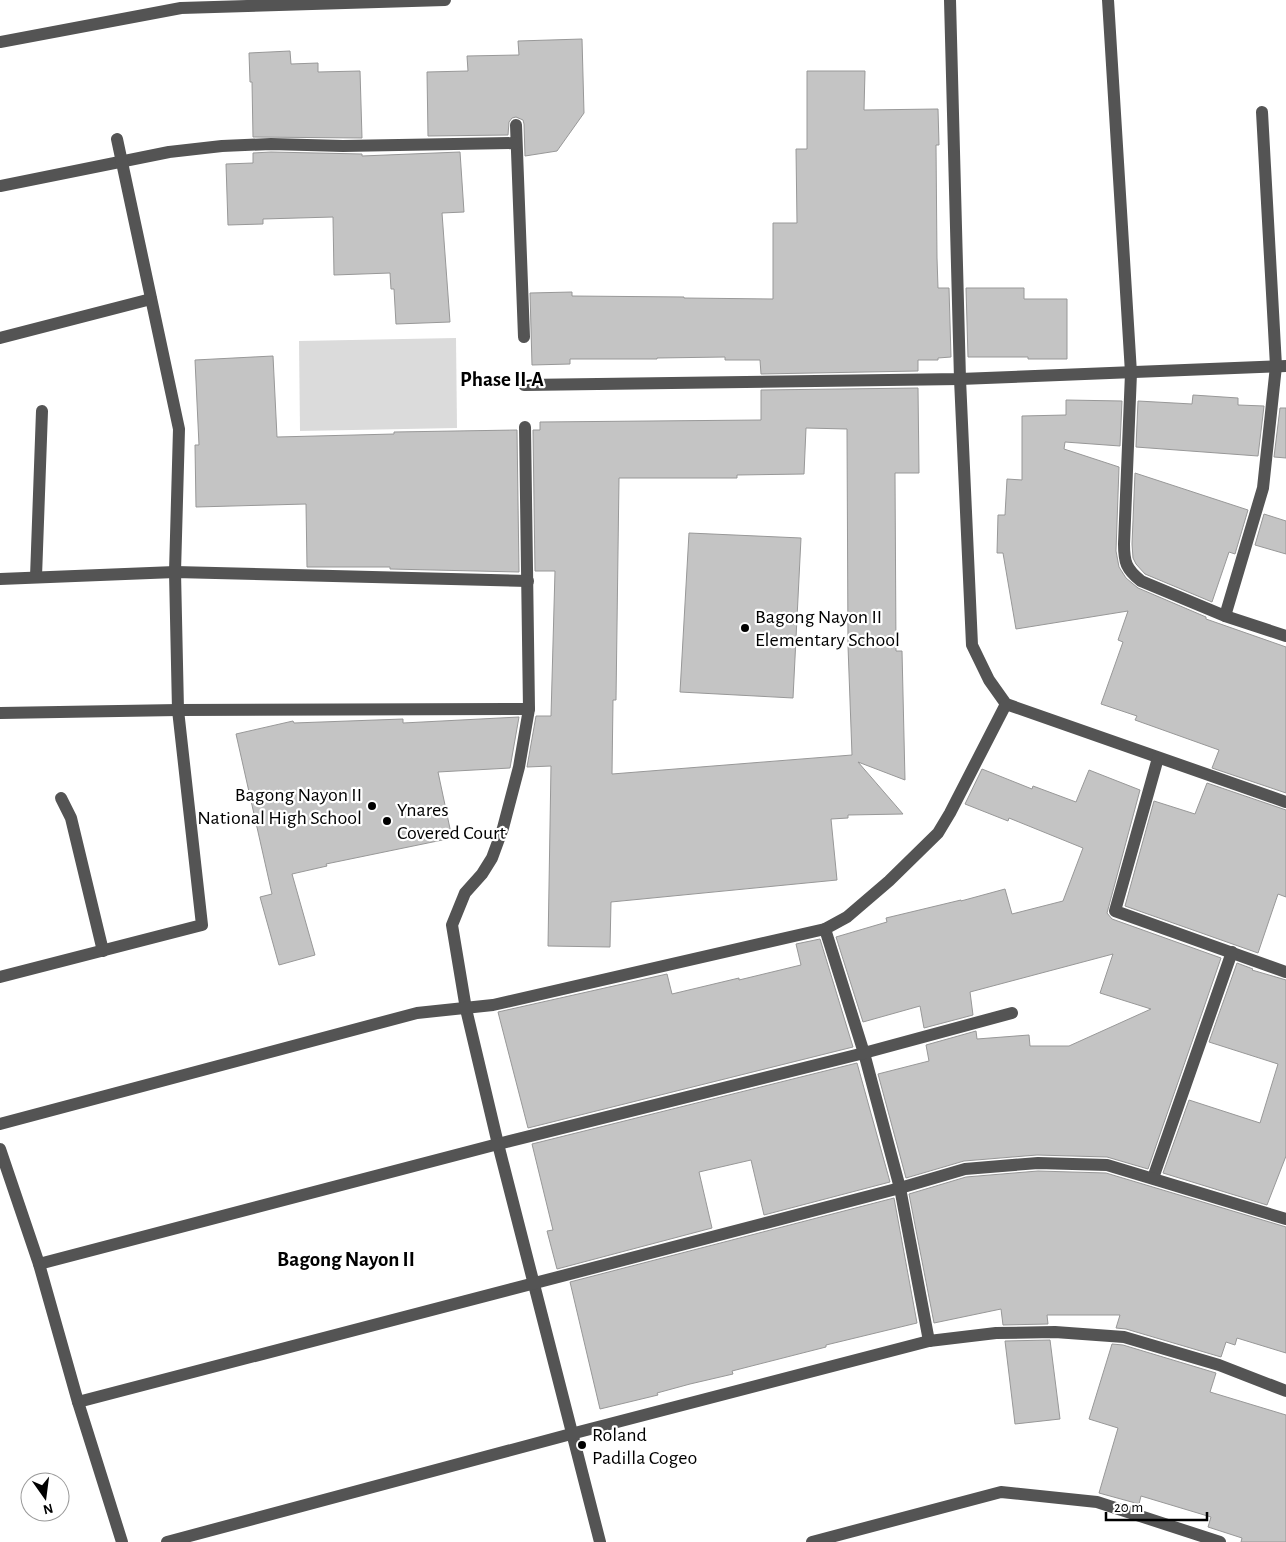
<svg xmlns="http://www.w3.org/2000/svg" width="1286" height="1542" font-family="'Alegreya Sans',sans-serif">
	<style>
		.green { fill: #dbdbdb }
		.building { fill: #c4c4c4; stroke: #989898; fill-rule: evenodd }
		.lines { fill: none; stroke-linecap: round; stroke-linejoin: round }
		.minor { stroke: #545454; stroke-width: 12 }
		.poi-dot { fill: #000; stroke: #fff; stroke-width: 2 }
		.labels { text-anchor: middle; stroke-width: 4.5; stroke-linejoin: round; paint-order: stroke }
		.poi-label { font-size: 20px; fill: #000; stroke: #fff; text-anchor: start }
		.neighbourhood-label { font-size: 21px; font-weight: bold; fill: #000; stroke: #fff }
	</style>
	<rect width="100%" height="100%" fill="#fff"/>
	<!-- green -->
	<polygon class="green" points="456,338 457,428 300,431 299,341"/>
	<!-- building -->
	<g class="building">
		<polygon points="582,39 584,113 557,151 525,156 524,124 523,120 516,117 512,118 509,122 508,135 428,136 427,72 468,71 467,56 519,55 518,41"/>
		<polygon points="290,51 291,64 318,63 318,72 360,71 362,138 253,137 252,82 250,82 249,53"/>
		<polygon points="807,71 865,71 864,110 938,109 939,145 936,145 937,258 938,288 949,288 951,357 938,358 938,360 918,360 918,371 761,374 760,360 725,360 725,357 657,358 657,359 570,359 570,364 532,365 530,293 572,292 572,296 684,297 684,298 773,299 773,223 797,223 796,149 807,149"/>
		<polygon points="271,152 362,154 362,156 460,152 464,212 442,213 450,322 396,324 394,289 391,289 390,273 334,275 333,217 263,219 263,224 228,225 226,164 253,163 253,153"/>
		<polygon points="966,288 1024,288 1024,299 1067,299 1067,359 1028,359 1028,357 968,357"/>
		<polygon points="273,356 277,437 394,434 394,432 517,430 519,572 390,569 390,567 307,567 306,504 196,507 195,445 199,445 195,360"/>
		<path d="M918 388 919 473H895L896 651H902L905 780 858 762 903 814 848 815V818L831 819 837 880 611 902 610 947 548 946 551 766 527 767 536 716H551L555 571H535L533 430H540V422L761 420V390ZM806 428 847 429 848 646 852 755 612 774 613 700H616L619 478H737V475L804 474Z"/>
		<polygon points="1193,395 1238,398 1238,405 1264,406 1258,456 1136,447 1138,401 1192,404"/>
		<polygon points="1066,400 1122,401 1120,446 1065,442 1064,449 1119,467 1116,551 1119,567 1126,578 1138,588 1206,617 1206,619 1286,647 1286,793 1212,768 1219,750 1135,720 1137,716 1101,704 1123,642 1118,640 1128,611 1016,629 1003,553 997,553 998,515 1005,515 1007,479 1022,480 1022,416 1066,415"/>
		<polygon points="1280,408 1286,408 1286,458 1274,457"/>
		<polygon points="1135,473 1248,510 1235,554 1229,552 1212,602 1145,574 1136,564 1133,558 1132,544"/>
		<polygon points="1264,514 1286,521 1286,554 1255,545"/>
		<polygon points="689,533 801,538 793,698 680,692"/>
		<polygon points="519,717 510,768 438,772 452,838 326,864 327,866 292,874 315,955 279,965 260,897 272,894 236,734 293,721 294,723 403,719 403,723"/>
		<polygon points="982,769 1032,789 1033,786 1076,802 1089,770 1140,790 1107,913 1112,919 1221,958 1148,1169 1107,1157 1037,1155 964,1161 906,1178 878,1074 929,1061 926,1045 976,1031 977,1039 1029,1035 1030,1046 1069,1046 1151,1009 1100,993 1113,954 970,992 973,1015 924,1028 920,1006 863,1022 836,937 887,922 886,918 961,900 961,901 1005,889 1012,914 1063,901 1083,848 1009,818 1008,821 965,804"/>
		<polygon points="1207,783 1286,810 1286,897 1278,894 1258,953 1125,906 1154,801 1195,814"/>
		<polygon points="820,939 853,1047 528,1128 498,1012 667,974 672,994 739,978 739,980 801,965 796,944"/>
		<polygon points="1237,963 1253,969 1252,970 1286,980 1286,1156 1267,1205 1163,1173 1189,1100 1260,1123 1278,1064 1209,1042"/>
		<polygon points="857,1063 890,1182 764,1215 751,1160 699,1172 712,1228 557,1269 547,1231 553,1230 532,1144"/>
		<polygon points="1038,1171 1106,1173 1286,1227 1286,1353 1237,1338 1235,1345 1226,1342 1221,1357 1126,1329 1116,1328 1120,1315 1047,1315 1048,1324 1003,1325 1001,1309 934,1323 909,1194 966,1177"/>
		<polygon points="894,1198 917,1323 826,1345 826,1347 732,1371 733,1374 690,1384 657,1393 658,1395 600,1409 570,1282"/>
		<polygon points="1050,1340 1060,1419 1015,1424 1005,1341"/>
		<polygon points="1112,1344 1123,1345 1216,1373 1210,1392 1286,1415 1286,1542 1241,1542 1242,1538 1208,1527 1211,1517 1141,1496 1139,1504 1099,1493 1118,1428 1089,1419"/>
	</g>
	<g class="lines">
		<!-- minor -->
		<g class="minor">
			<polyline points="950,0 960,379 972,645 989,680 1006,704 1286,802"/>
			<path d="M1108 0 1131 373 1124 544C1124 562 1126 569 1141 581L1225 616 1286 636"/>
			<polyline points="0,42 181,8 445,0"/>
			<polyline points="516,125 524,337"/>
			<polyline points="0,186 169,152 222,146 271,144 343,146 516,143"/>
			<polyline points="0,338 151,299"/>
			<polyline points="524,385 960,379 1286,366"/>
			<polyline points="525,427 529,709 519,767 503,828 492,858 482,874 465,893 452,925 466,1009 498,1144 600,1542"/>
			<polyline points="36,577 42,411"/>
			<polyline points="0,579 175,572 528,581"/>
			<polyline points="1225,616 1263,488 1276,366 1262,112"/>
			<polyline points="0,713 178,710 529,709"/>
			<polyline points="1158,758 1115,911 1286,972"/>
			<polyline points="61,798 71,818 103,951"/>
			<polyline points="825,929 864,1053 900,1188 929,1341"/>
			<polyline points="0,977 202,925 178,710 175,572 179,429 117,139"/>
			<polyline points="0,1124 417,1013 493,1005 825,929 847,917 889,881 938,833 950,813 1006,704"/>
			<polyline points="0,1149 39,1264 78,1402 122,1542"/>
			<polyline points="1153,1178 1232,952"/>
			<polyline points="39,1264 498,1144 864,1053 1012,1013"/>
			<polyline points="78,1402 900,1188 965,1169 1038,1163 1107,1165 1286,1219"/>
			<polyline points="167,1542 571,1434 929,1341 996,1333 1055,1332 1124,1337 1219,1365 1286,1391"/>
			<polyline points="812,1542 1001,1492 1097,1502 1220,1542"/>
		</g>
	</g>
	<!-- markers -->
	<g class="poi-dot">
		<circle cx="745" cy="628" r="5"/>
		<circle cx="372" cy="806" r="5"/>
		<circle cx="387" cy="821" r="5"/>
		<circle cx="582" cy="1445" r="5"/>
	</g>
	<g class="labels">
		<!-- poi labels -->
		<g class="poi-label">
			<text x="755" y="623">Bagong Nayon II<tspan x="755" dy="23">Elementary School</tspan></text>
			<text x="362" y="801" text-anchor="end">Bagong Nayon II<tspan x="362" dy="23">National High School</tspan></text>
			<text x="397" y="816">Ynares<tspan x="397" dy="23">Covered Court</tspan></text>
			<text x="592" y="1441">Roland<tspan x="592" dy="23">Padilla Cogeo</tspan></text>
		</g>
		<!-- neighbourhood labels -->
		<g class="neighbourhood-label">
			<text x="502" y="386">Phase II-A</text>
			<text x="346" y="1266">Bagong Nayon II</text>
		</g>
	</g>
	<!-- north arrow -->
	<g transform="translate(45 1497) rotate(166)"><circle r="24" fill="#ffffff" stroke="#999999"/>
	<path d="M0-4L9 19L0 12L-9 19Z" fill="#000000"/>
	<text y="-8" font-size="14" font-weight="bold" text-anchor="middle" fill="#000000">N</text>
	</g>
	<!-- scale -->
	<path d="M1106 1512v8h101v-8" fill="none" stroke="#000000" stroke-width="2.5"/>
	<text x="1114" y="1512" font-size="15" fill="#000000" stroke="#ffffff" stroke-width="4" paint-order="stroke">20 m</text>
</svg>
